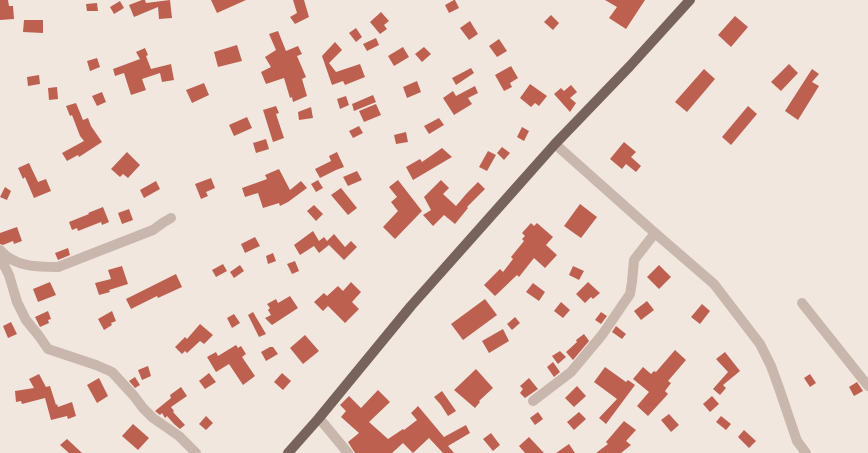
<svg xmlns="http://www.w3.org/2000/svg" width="868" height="453" font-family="'Asap Condensed',sans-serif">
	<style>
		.building { fill: #be6050 }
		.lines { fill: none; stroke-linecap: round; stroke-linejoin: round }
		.street { stroke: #c9b6ac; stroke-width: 10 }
		.primary { stroke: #78635c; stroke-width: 10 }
	</style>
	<rect width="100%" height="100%" fill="#f1e7df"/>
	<!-- building -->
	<g class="building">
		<polygon points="0,0 8,0 9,6 13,6 14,19 0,20"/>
		<polygon points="142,0 145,0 146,3 170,0 172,18 159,19 158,7 134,17 129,5"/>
		<polygon points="211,0 246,0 217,13"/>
		<polygon points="293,0 304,0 309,17 295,24 290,17 297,13"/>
		<polygon points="454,0 455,0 459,8 449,13 445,5"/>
		<polygon points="605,0 645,0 626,29 609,18 617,7"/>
		<polygon points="120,1 124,8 114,14 110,7"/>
		<polygon points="97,3 98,11 87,11 86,4"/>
		<polygon points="381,12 389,21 384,25 387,29 380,34 370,22"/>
		<polygon points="551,15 559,23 553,30 544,22"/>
		<polygon points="735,16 748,27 731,47 718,35"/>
		<polygon points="24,20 43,20 43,33 23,32"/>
		<polygon points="470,21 478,34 469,40 460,28"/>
		<polygon points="356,28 362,37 356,42 349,33"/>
		<polygon points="278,31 286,51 298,46 302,54 297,56 306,77 302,79 307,96 293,102 292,97 290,98 284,78 266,84 261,72 271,67 265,57 276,50 269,34"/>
		<polygon points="376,38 379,45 367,51 363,44"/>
		<polygon points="499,39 507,51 497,57 489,46"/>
		<polygon points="335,42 342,50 329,63 336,72 360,64 365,77 345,85 343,81 332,85 322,56"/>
		<polygon points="237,45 242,61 218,67 214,52"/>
		<polygon points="403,47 409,57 394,66 388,56"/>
		<polygon points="424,47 431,54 422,62 415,54"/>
		<polygon points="145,48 148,55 146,56 151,69 171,64 174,80 162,82 160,73 142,79 146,90 131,95 124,73 115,76 113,69 140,59 136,52"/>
		<polygon points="97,58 100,67 90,71 87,61"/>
		<polygon points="789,64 798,73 781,91 771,82"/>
		<polygon points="511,66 518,78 510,83 512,87 504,91 495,75"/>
		<polygon points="471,68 474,73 456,85 452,78"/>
		<polygon points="704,69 715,79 687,112 675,102"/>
		<polygon points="812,69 819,74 812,82 819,86 798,120 785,111"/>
		<polygon points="39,75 40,84 28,86 27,77"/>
		<polygon points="417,81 421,92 407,98 403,87"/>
		<polygon points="204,83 209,95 192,103 186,90"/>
		<polygon points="530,84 547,96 539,106 535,103 531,107 520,98"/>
		<polygon points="571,85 577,92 570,98 576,103 570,112 554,94 561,88 564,91"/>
		<polygon points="475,86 478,93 468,98 472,104 454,115 443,98 453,91 456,96"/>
		<polygon points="57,87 58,99 49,100 48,88"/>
		<polygon points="102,92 106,102 97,106 92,96"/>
		<polygon points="373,95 376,102 354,111 352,104"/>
		<polygon points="346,96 349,105 340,109 337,99"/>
		<polygon points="76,103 83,120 88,118 91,126 102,142 79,157 78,155 67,161 62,153 84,141 80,136 72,115 70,116 66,106"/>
		<polygon points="376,104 381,115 364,122 359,111"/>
		<polygon points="276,106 279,113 276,114 284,138 273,142 263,110"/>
		<polygon points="748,106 757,114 731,145 722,137"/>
		<polygon points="311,107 313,118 299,120 298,112"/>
		<polygon points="247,117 252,128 234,136 229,125"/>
		<polygon points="439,118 444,125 429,134 424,126"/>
		<polygon points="359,126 363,133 353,138 349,131"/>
		<polygon points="522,127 529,131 524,141 517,137"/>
		<polygon points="406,132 408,142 396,144 394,135"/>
		<polygon points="266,139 269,149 256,153 253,143"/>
		<polygon points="624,142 636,152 631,157 641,166 636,172 626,164 622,169 610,159"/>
		<polygon points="502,147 510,153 504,160 497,153"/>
		<polygon points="442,148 452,157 413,180 406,167 420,159 422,162"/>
		<polygon points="488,151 496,155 487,171 479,167"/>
		<polygon points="127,152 140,165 128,178 123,174 120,177 111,169"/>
		<polygon points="337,152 344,167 336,170 320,178 315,169 331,161 329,156"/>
		<polygon points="29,163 38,182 46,179 51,191 34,198 25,177 23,179 18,168"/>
		<polygon points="279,169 290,190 301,181 307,188 288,202 280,206 279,203 263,208 258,193 245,197 242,188 267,179 265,175"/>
		<polygon points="357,171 362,180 348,186 343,177"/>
		<polygon points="211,178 215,188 206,192 208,196 201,199 195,184"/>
		<polygon points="318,180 323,188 316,192 311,184"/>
		<polygon points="398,180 422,211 395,239 383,227 398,211 391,202 397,197 389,187"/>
		<polygon points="441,180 449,188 443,194 456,206 467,193 478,182 485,189 467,207 468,208 455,224 444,215 433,226 423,215 431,210 424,197"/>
		<polygon points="156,181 160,189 144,198 140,190"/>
		<polygon points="5,187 11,191 7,200 0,197"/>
		<polygon points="341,188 357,208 348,215 331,195"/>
		<polygon points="580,204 597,217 581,238 564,226"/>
		<polygon points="314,205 323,214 316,221 307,211"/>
		<polygon points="103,207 109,222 102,225 101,222 78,231 77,228 72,230 69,222 89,214 88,213"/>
		<polygon points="129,209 133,220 122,224 118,213"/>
		<polygon points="531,223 534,226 537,223 553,237 546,245 557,255 545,268 534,258 519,277 517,275 495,296 484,285 500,269 503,272 513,259 511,257 524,241 522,239 525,236 522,233"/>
		<polygon points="17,227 22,241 14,244 13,241 3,245 0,244 0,233"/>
		<polygon points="313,231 319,241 324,237 327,241 334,234 345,247 351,241 357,247 344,260 329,245 319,253 314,246 300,255 294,245"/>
		<polygon points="255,237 260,246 245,253 241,244"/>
		<polygon points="68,248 70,255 58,260 55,253"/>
		<polygon points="273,253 276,261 268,264 266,256"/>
		<polygon points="295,261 299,271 292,274 287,264"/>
		<polygon points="223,264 227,271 216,277 212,270"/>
		<polygon points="240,265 244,271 234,278 230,272"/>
		<polygon points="659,265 671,277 659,289 647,277"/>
		<polygon points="122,266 128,284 109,290 110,292 99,295 95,283 111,279 108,270"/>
		<polygon points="573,266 584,271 579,280 569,275"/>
		<polygon points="176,274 182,287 158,298 157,296 131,309 126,299"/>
		<polygon points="50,282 56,295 38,302 33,289"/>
		<polygon points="351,282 361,292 352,302 359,309 345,323 328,306 323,311 314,302 324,293 327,296 338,286 343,291"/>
		<polygon points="588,282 600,293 593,299 591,297 585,303 576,294"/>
		<polygon points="533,283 545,292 539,301 526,292"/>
		<polygon points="290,296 298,308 272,325 265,318 271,315 268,310 270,308 267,304 276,299 278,303"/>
		<polygon points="485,299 497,315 463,340 451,324"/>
		<polygon points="647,301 654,310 641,320 634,311"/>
		<polygon points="561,302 570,310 563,318 554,311"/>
		<polygon points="702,304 710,311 700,324 691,317"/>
		<polygon points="48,311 51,319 48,320 49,323 40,327 35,317"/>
		<polygon points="112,311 116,321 111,323 112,325 104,330 98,319"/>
		<polygon points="253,312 266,334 259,337 248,315"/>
		<polygon points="601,312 607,316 601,324 595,320"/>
		<polygon points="234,314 240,323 232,328 227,318"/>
		<polygon points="515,317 520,323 512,330 507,324"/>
		<polygon points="11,322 17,334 8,338 3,326"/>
		<polygon points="200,324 213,335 204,344 200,341 187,353 185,351 182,354 175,347 185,337 187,339"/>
		<polygon points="616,326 626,334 622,339 612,332"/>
		<polygon points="503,329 509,341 489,353 482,341"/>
		<polygon points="584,334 589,341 573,360 566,352 577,342 576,340"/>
		<polygon points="305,335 319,351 303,364 290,348"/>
		<polygon points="236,345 238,348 241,346 246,354 242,357 255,376 243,385 229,364 216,372 207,357 216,352 218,356"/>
		<polygon points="270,347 273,347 278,354 266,361 261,352"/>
		<polygon points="675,350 686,360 668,381 671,383 665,391 668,394 648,416 637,406 649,392 633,379 643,367 651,374 654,371 656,372"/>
		<polygon points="560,351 566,357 558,364 552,356"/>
		<polygon points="725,352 740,371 723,385 726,388 720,395 713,389 728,372 716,359"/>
		<polygon points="553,362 560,372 554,377 547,367"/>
		<polygon points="148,366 151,376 142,380 138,370"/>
		<polygon points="605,367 626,382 628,380 635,385 606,424 599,418 617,399 594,382"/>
		<polygon points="476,369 493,388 479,401 480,402 475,408 454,390"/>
		<polygon points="209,373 216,382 205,389 199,381"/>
		<polygon points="282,373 291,381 283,390 274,382"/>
		<polygon points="39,374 46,387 50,386 56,405 57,404 58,407 72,402 76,416 68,419 67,416 51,420 45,398 22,404 21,401 16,402 15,391 34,388 29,379"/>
		<polygon points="810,374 816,383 810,387 804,378"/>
		<polygon points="135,377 140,385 135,388 129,381"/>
		<polygon points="99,378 108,396 97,403 87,385"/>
		<polygon points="529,378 538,389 525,398 520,393 523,389 520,386"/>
		<polygon points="857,382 863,391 854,396 849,387"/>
		<polygon points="577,386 586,396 574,407 565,398"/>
		<polygon points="181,387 187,396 171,407 174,411 173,412 185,425 180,429 174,424 167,416 165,418 162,413 160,415 155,411 171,398 170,395"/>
		<polygon points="378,390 390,402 369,422 388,439 403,429 404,430 417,420 411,413 418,406 444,437 466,425 470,433 448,446 454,453 443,453 429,438 413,453 403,443 392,453 355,453 348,442 359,433 341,417 346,411 340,405 349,396 361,408"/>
		<polygon points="442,391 456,411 448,416 441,405 434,397"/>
		<polygon points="712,396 719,404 710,412 703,404"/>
		<polygon points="538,412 543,419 535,425 530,418"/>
		<polygon points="579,412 586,419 574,430 567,422"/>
		<polygon points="669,414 679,425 671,432 661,420"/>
		<polygon points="206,416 213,423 206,430 199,424"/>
		<polygon points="721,416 731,424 726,430 716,422"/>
		<polygon points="624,421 636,430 626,441 631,445 621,453 596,453 608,444 606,442"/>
		<polygon points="133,424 149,438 138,450 122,436"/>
		<polygon points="744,430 756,441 749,448 738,437"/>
		<polygon points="491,433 500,445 493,451 483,439"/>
		<polygon points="529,437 544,453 525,453 519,446"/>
		<polygon points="67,439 82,453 69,453 60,445"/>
		<polygon points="569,444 575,453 556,453"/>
	</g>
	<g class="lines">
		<!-- street -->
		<g class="street">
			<polyline points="555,144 655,233 714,284 760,344 771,366 779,388 797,441 806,453"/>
			<path d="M0 250C14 267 38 267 58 267L153 230 164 222 171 218"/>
			<polyline points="0,257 9,275 17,302 26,320 39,336 48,349 96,365 112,372 134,396 143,408 153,418 179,436 196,453"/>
			<polyline points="802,303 868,386"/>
			<polyline points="533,401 571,372 602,335 630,294 632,282 634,260 655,233"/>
			<polyline points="319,418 348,453"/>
		</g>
		<!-- primary -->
		<polyline class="primary" points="288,453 319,418 411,306 555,144 630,66 690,0"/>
	</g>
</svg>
